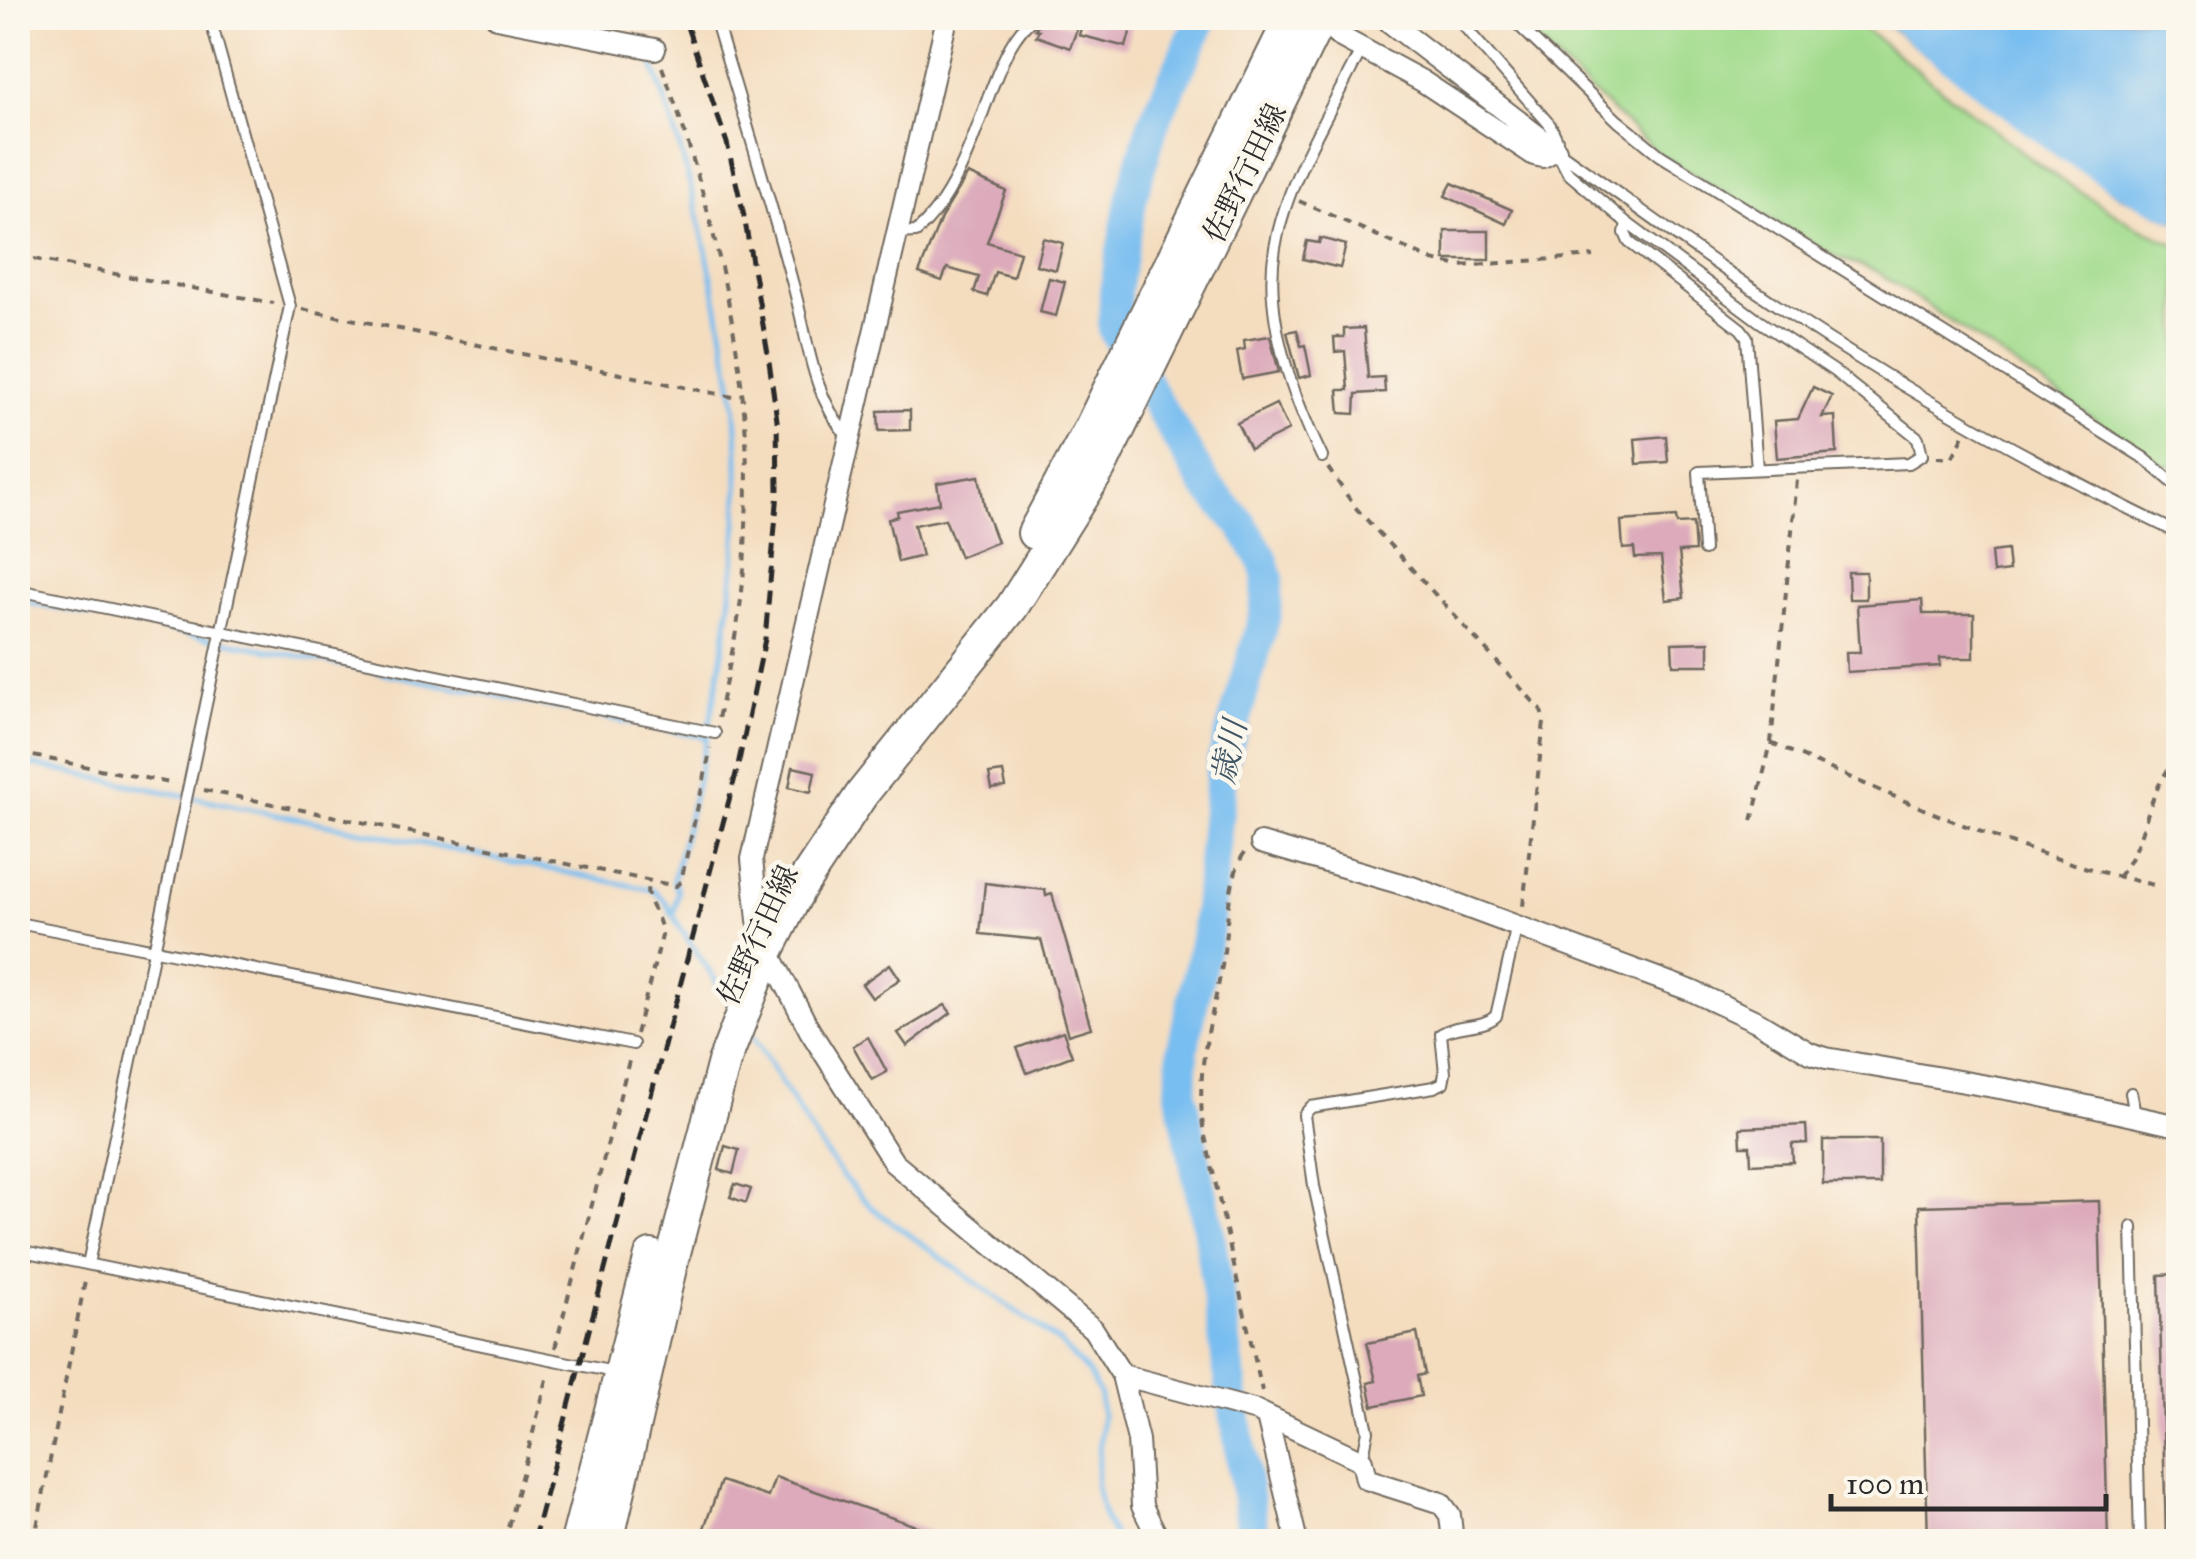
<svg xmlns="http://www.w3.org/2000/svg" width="2196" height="1559" font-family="'IM FELL Great Primer','Noto Serif JP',serif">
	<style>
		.green { fill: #a2db8d; stroke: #66835c; stroke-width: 2.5 }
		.water { fill: #79bef0; stroke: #52748e; stroke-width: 2.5 }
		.pier { fill: #f4ddbf }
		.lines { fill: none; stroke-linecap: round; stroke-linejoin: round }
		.stream { stroke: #79bef0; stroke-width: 5 }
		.river { stroke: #79bef0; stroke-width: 32 }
		.building { fill: #dcaabb }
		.lane-casing { stroke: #71695f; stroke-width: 14 }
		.street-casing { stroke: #71695f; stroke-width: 24 }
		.primary-casing { stroke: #71695f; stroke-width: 36 }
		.path { stroke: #71695f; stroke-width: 4; stroke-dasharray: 8 8; stroke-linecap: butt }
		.lane { stroke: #fff; stroke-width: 10 }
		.street { stroke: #fff; stroke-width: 20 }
		.primary { stroke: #fff; stroke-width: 32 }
		.rail { stroke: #2b2b2b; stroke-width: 5; stroke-dasharray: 15 8; stroke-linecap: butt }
		.labels { text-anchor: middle; stroke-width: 9; stroke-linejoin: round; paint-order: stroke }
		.street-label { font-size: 30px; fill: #2b2b2b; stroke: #fbf7ec }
		.water-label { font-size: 32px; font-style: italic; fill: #425766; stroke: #fbf7ec }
	</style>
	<rect width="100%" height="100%" fill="#fbf7ec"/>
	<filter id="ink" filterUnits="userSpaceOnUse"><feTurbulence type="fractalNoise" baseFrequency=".01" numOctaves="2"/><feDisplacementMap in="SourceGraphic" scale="20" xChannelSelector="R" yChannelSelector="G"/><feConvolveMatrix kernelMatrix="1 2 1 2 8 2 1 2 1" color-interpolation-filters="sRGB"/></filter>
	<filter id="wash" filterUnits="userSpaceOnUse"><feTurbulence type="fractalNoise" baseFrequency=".0048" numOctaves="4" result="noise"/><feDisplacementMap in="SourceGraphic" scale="40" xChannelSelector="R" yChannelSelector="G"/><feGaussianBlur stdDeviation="2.25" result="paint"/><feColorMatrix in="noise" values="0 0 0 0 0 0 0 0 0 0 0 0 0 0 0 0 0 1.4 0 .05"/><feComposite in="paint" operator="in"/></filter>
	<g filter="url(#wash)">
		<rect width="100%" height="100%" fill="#f4ddbf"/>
		<!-- green -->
		<polygon class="green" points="1511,18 1851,18 2043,168 2133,225 2178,245 2178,467 2161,465 1878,272 1834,256 1660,155"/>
		<!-- water -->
		<path class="water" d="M1876 18H2178V224C2065 181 1971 91 1876 18Z"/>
		<!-- pier -->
		<polygon class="pier" points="1871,18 1876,18 2057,157 2120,197 2178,224 2178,229 2118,201 2054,162"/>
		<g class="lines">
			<!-- stream -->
			<g class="stream">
				<path d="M648 52C682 141 704 232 721 324 726 354 734 384 736 414 748 572 711 729 673 880L678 892 674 912"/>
				<polyline points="18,600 708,738"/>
				<polyline points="18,762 653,890 666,902 679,926 734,1008"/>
				<polyline points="748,1029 817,1141 843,1177 872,1208 1060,1343 1089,1374 1100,1396 1102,1416 1096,1487 1105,1520 1117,1542"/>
			</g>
			<!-- river -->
			<polyline class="river" points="1202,18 1153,124 1132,195 1115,291 1114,330 1205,484 1242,525 1262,558 1268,578 1265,615 1222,764 1207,933 1183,1048 1181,1093 1208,1226 1254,1542"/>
		</g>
		<g id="blocks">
			<!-- building -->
			<g class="building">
				<polygon points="1043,18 1078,27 1070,48 1036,36 1039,30 1035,29"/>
				<polygon points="1084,18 1134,18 1126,47 1079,35"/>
				<polygon points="968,174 1006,191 987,242 1020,252 1013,277 995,272 987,296 974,292 979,277 947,268 942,281 919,273 941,218"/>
				<polygon points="1452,183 1512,210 1506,224 1445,196"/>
				<rect x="1445" y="231" width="44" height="29"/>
				<polygon points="1043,238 1063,243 1056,270 1036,265"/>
				<polygon points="1320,238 1346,245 1340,268 1303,259 1307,241 1319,243"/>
				<polygon points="1049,278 1065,282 1056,316 1040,312"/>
				<polygon points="1364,328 1368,378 1384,377 1385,392 1356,394 1355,414 1340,413 1338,390 1348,390 1345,351 1335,352 1334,337 1344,337 1344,329"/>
				<polygon points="1297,330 1301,346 1305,345 1311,375 1299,378 1287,332"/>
				<polygon points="1270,336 1279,372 1242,379 1237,351 1245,349 1244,340"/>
				<polygon points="1813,387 1832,396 1822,417 1835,416 1837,453 1777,458 1774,421 1798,419"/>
				<polygon points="1276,404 1289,430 1250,449 1237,423"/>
				<polygon points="910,410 910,430 879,431 878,411"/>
				<polygon points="1666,436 1668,462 1637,464 1635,439"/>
				<polygon points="979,476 985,510 997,542 960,557 945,519 914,525 922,556 898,562 888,519 898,516 897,511 940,503 937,483"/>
				<polygon points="1676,517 1677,524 1693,523 1695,551 1679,552 1684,598 1666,600 1661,557 1635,558 1634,548 1623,549 1621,521"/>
				<polygon points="2007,550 2009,571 1993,573 1991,552"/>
				<polygon points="1848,572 1866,572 1866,599 1849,599"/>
				<polygon points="1922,600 1923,614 1974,614 1974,658 1940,658 1940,666 1847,672 1846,652 1860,652 1857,605"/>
				<polygon points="1709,642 1709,665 1673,665 1672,643"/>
				<polygon points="793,767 815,772 811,792 789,787"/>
				<polygon points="1003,772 1006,787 992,789 989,774"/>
				<polygon points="985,883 1045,890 1046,896 1052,894 1091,1028 1068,1035 1041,940 980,934"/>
				<polygon points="890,964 900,979 872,998 862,984"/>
				<polygon points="945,1005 951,1013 907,1046 898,1033"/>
				<polygon points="1063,1031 1072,1056 1027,1073 1017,1048"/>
				<polygon points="868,1037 887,1072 872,1080 853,1046"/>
				<polygon points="1806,1125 1807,1143 1792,1144 1793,1162 1751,1164 1750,1146 1741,1146 1740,1128"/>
				<rect x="1823" y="1140" width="57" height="44"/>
				<polygon points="725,1146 739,1150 733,1174 719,1170"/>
				<polygon points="735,1184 751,1189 746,1203 730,1197"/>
				<polygon points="2099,1201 2108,1542 1928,1542 1919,1206"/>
				<polygon points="2178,1274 2178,1536 2166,1536 2159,1275"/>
				<polygon points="1417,1333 1425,1374 1417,1376 1421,1396 1373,1406 1368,1383 1376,1381 1367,1343"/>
				<polygon points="775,1477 953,1539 953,1542 699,1542 721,1481 768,1497"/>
			</g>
		</g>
	</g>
	<g filter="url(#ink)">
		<use href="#blocks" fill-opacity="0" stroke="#71695f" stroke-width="2.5"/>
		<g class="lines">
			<defs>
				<g id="lane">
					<path d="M715 18C741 105 768 193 792 281 808 336 810 393 848 437"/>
					<polyline points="1457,18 1550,125 1557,140 1556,150 1568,173 1627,223 1759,321 1834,371 1918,438 1922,455 1909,463 1699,472 1704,550"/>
					<polyline points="1511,18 1618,121 1660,155 2144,458 2178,487"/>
					<path d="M1561 153C1640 209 1718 267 1799 320 1920 400 2048 470 2178 533"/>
					<polyline points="1627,223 1625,233 1629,242 1741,329 1747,337 1757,469"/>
					<path d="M898 233 916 232C956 197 973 138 991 90 1001 65 1012 34 1034 18"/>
					<path d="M1322 457C1293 397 1263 317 1275 248 1287 178 1330 113 1361 50"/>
					<polyline points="18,590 715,733"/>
					<polyline points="18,923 633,1044"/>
					<polyline points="2131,1093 2135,1115"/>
					<polyline points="2132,1227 2140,1542"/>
					<polyline points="18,1250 614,1372"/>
					<polyline points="88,1264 290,306 210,18"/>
					<path d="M1362 1461 1368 1431 1314 1186 1304 1115 1311 1107 1434 1087 1443 1083 1445 1073 1441 1034C1458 1023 1482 1029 1496 1016L1517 925"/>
				</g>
				<g id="street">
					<polyline points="497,18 655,49"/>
					<polyline points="947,18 752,859 758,920 768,950 810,1031 894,1163 1093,1329 1122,1375 1138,1440 1142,1506 1160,1542"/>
					<polyline points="1337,35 1422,81 1534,155 1543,157 1556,150 1384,18"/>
					<polyline points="1261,843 1412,887 1692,991 1758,1022 1810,1053 1826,1058 2028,1093 2178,1126"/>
					<polyline points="1122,1375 1257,1411 1362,1461 1366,1479 1441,1503 1450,1515 1453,1542"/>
					<polyline points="1267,1417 1297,1542"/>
				</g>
				<g id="primary">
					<polyline points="1034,533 1091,427 1291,18"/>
					<polyline points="577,1542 651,1256"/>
					<polyline points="607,1542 670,1268 724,1062 768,950 799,889 862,794 1012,607 1099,469 1320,18"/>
				</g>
			</defs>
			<!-- lane casing -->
			<use href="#lane" class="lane-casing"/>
			<!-- street casing -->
			<use href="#street" class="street-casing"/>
			<!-- primary casing -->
			<use href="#primary" class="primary-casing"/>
			<!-- path -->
			<g class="path">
				<path d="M662 67C700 170 732 291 743 400 749 455 747 514 744 568 741 620 728 669 718 719"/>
				<polyline points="1299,201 1432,260 1460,266 1594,256"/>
				<polyline points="18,256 273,303"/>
				<polyline points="302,309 743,399"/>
				<polyline points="1937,457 1952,458 1964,435"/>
				<polyline points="1328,468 1355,507 1541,710 1544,722 1523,906"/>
				<path d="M1771 743C1896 797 2025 858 2159 886"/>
				<polyline points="18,753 175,784"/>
				<polyline points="204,790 676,886 681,881 711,748"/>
				<polyline points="1752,821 1771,743 1797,480"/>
				<path d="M1244 853C1226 884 1228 930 1222 966 1211 1026 1196 1063 1203 1127L1262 1391"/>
				<path d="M2118 877C2148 842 2144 792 2178 758"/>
				<path d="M636 1034 662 936C662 913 643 906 648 881"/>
				<polyline points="555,1348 630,1057"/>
				<polyline points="34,1542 86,1276"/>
				<polyline points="504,1542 549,1372"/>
			</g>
			<!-- lane -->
			<use href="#lane" class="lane"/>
			<!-- street -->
			<use href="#street" class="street"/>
			<!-- primary -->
			<use href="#primary" class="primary"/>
			<!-- rail -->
			<polyline class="rail" points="533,1542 737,770 765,639 778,492 777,420 768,354 744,216 727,143 684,18"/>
		</g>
	</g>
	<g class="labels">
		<!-- street labels -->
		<g class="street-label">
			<text transform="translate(1245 173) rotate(-64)" y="10">佐野行田線</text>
			<text transform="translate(758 935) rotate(-65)" y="10">佐野行田線</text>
		</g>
		<!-- water labels -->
		<g class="water-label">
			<text transform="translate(1229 752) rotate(-78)" y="11">歳川</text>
		</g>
	</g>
	<!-- margin -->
	<rect width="2196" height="1559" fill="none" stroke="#fbf7ec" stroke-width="60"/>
	<!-- scale -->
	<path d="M1831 1494v15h275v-15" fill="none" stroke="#2b2b2b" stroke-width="5"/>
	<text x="1846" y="1494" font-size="30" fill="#2b2b2b" stroke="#fbf7ec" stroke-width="8" paint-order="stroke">100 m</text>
</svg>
